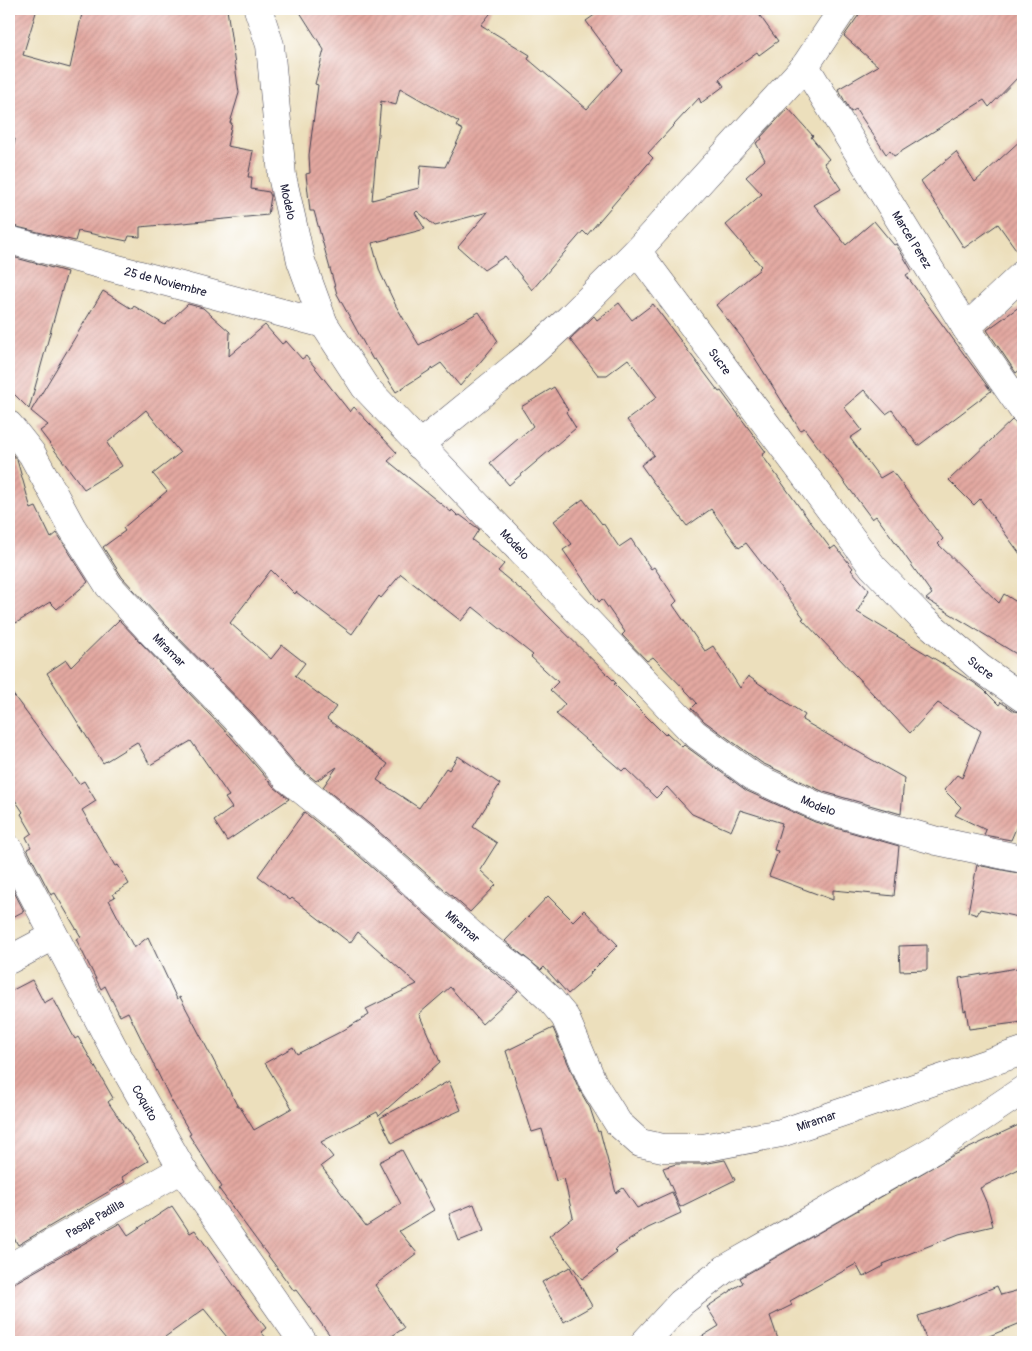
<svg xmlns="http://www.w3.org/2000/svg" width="1032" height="1351" font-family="Pangolin,sans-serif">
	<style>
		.building { fill: url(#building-hatch); fill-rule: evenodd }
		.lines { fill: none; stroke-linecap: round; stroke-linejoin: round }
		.street-casing { stroke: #403e4e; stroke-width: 29 }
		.street { stroke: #fff; stroke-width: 28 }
		.labels { text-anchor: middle; stroke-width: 5; stroke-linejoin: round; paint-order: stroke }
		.street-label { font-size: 12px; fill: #22223b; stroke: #fff }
	</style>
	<defs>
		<pattern id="building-hatch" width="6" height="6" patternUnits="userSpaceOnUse" patternTransform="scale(1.25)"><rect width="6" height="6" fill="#e3a8a0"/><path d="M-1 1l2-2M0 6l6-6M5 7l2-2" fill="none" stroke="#c2908b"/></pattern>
	</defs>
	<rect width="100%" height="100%" fill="#fff"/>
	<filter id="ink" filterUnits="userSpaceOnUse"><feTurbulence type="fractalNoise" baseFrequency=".02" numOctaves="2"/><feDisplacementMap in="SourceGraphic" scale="10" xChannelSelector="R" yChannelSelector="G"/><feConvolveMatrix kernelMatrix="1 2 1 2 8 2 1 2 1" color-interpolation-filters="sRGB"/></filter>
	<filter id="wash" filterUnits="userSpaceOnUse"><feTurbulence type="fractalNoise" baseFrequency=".0096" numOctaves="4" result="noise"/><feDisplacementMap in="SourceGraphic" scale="20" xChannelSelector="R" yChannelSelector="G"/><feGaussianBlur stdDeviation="1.12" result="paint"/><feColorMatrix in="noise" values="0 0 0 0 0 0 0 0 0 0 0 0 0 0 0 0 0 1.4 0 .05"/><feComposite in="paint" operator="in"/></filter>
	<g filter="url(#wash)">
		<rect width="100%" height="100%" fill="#ecdfbc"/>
		<g id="blocks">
			<!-- building -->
			<g class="building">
				<polygon points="9,9 37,9 23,55 70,68 83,9 227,9 239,93 230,123 232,123 227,146 253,151 248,177 252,177 251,189 269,192 271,196 268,215 140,227 140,237 129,236 127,241 78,231 75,241 9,225 9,170 15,139 9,137"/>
				<path d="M298 9H494L481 25 530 55 528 59 587 109 622 70 586 21 603 9H755L778 41 759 55 757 52 719 79 724 86 701 103 699 98 648 153 653 158 587 235 583 231 532 290 505 256 484 270 458 247 488 212 435 226 417 211 415 213 425 229 372 243 380 272 396 306 419 345 479 312 498 341 460 386 441 363 396 392 375 359 373 360 337 294 314 211H310L306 174 310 173 309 155 318 85 315 84 324 50ZM400 88 459 122 456 126 463 130 445 167 421 165 419 188 372 200 381 101 396 105Z"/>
				<polygon points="863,9 1023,9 1023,72 989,107 984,100 894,156 890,151 886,154 856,109 851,112 838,89 878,66 844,36"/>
				<polygon points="788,108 813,136 811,137 829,159 824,163 841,189 814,205 846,245 874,221 894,245 896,244 912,271 906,275 991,391 918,446 892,410 886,414 864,390 844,407 862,430 850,438 880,478 892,471 943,539 938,544 999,603 1004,594 1023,606 1023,658 926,599 932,594 891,536 876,516 872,519 804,428 800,430 743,339 716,305 760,269 759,268 761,266 726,225 762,194 746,177 765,160 756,143 762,139 761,137"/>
				<polygon points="1023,138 1023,259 998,224 964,248 921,181 956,152 975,182"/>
				<polygon points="9,256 67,272 29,409 9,389"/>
				<polygon points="103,291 132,309 134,306 165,325 188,304 203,308 230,332 229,356 265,325 282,344 286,341 302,359 306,356 350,412 354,407 397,453 388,461 451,512 452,510 458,516 460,515 476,527 479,529 472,540 504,564 498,571 531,598 547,615 616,683 614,684 665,735 667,733 682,747 684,745 747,791 815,822 899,846 894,896 833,890 833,900 769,876 778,851 774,850 782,823 740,810 731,831 692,814 667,787 656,798 625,768 622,771 556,714 565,704 550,690 558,682 531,657 533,655 473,607 461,621 401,574 381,598 379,596 352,634 296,592 295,594 271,570 230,623 271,659 282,645 305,663 295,676 336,707 327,719 388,764 377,780 419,808 446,768 449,770 458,756 500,784 473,827 497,843 480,870 496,885 470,912 378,831 323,787 337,767 316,781 297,766 254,715 166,625 122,577 103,547 125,531 123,528 167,491 153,474 180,453 146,410 107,443 122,466 84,489 40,431 48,425 31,411"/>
				<polygon points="619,303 632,320 653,304 719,392 721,391 766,452 762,455 800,508 831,549 835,546 853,568 851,570 869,590 857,612 973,682 984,690 999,705 1001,702 1014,711 1023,713 1023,812 1011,840 984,835 986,830 955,815 961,807 944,790 957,775 962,778 981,731 938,703 910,733 802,619 804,618 746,543 739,548 711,509 687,526 653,482 641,465 654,455 627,420 657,397 628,359 607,375 598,375 570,339 594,316 597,320"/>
				<polygon points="1023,304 1023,367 1016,373 987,330"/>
				<polygon points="554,387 568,410 566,412 576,428 509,485 490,463 533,426 521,407"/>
				<polygon points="1012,420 1017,424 1023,425 1023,558 980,499 974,505 949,480"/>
				<polygon points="9,454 12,454 17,460 31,509 36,507 51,538 57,533 88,582 57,609 50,602 16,623 9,611"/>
				<polygon points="583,499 602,524 603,523 619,547 631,539 651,569 654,567 677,601 673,605 705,651 713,646 740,688 748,676 805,715 802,720 904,778 901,814 824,792 762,763 704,721 692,708 697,703 689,694 653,657 647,661 622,635 625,632 602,599 599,602 563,550 572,544 554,521"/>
				<polygon points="119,620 231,737 274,787 289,799 227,841 214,821 232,808 225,798 229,796 191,741 150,765 137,742 103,763 47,673 66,660 71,667"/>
				<polygon points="9,689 79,784 84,781 96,801 82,810 115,866 118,865 129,884 113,894 115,897 109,900 134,948 148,937 177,999 180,997 238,1107 240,1107 254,1130 292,1108 265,1063 293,1047 297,1054 342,1031 369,1015 366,1009 417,984 358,932 350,943 292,898 290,900 258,876 304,812 358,855 470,954 518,991 482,1024 450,987 419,1014 440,1062 379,1116 377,1112 321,1142 333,1157 321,1166 366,1226 401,1204 379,1162 402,1150 434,1210 399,1231 417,1253 375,1285 404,1328 383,1342 335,1342 296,1290 294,1291 219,1189 222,1187 189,1135 191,1134 171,1100 128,1012 120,1016 105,986 101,989 76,939 81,937 55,893 51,895 27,849 31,847 26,837 32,833 21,814 23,812 9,791"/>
				<polygon points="977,865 1023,874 1023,918 980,909 977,915 968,912"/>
				<polygon points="9,882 24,911 9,919"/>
				<polygon points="548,896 573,921 584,910 618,945 590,973 591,974 568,994 544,967 541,970 505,941"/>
				<polygon points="927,945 927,970 900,971 899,946"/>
				<polygon points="1023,967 1023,1022 969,1029 966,1010 964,1011 959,978"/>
				<polygon points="32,980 44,1003 53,998 75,1039 78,1037 113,1098 108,1102 148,1161 122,1177 125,1182 18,1245 9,1229 9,992"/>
				<polygon points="553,1028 579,1089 590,1108 598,1132 600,1131 616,1193 623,1188 637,1208 672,1192 681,1213 648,1228 614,1250 617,1253 582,1279 549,1236 573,1217 564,1178 556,1181 542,1129 532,1132 506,1051"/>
				<polygon points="449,1081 461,1110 412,1132 412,1133 392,1143 380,1118"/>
				<polygon points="1023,1123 1023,1167 980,1188 987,1204 993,1226 959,1234 883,1264 884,1266 863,1277 856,1264 790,1301 792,1305 770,1316 779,1342 693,1342 719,1326 707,1307 731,1291 731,1290 743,1283 740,1278 952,1156"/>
				<polygon points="725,1160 735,1180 680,1207 663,1168 676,1164 703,1164"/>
				<polygon points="474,1204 484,1231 459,1241 449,1214"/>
				<polygon points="172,1206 190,1233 195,1230 243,1298 266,1328 261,1332 270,1342 231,1342 204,1309 158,1342 9,1342 9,1286 120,1223 128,1235"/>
				<polygon points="570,1267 592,1306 564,1322 542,1282"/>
				<polygon points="997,1286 1001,1295 1023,1289 1023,1322 975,1342 927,1342 918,1316 949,1306"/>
			</g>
		</g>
	</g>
	<g filter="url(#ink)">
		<use href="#blocks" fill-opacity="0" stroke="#403e4e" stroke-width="1"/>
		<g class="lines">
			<defs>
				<g id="street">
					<path id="s1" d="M258 9 270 45 282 176 301 261 324 324 365 387 694 733 754 777 819 807 937 841 1023 859"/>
					<path id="s2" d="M805 66 966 328 1023 410"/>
					<path id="s3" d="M9 240 324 324"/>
					<path id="s4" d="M637 251 873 567 920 616 980 668 1023 698"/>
					<polyline points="966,328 1023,274"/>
					<path id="s5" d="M9 425 32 454 71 526 109 586 155 636 243 726 286 777 368 843 480 942 523 974 549 998 565 1017 593 1083 618 1123 640 1143 663 1148H703L781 1133 1023 1051"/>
					<polyline points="419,445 533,352 570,318 637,251 805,66 843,9"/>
					<path id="s6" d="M9 849 114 1049 182 1169 303 1342"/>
					<polyline points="9,960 54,936"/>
					<path id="s7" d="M9 1268 182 1169"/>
					<polyline points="645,1342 681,1303 725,1269 935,1149 1023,1090"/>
				</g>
			</defs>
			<!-- street casing -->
			<use href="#street" class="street-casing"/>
			<!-- street -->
			<use href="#street" class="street"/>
		</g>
	</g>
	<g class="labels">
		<!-- street labels -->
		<g class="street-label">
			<text dy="4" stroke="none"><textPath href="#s1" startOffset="196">Modelo</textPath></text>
			<text dy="4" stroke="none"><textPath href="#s2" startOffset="204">Marcel Perez</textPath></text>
			<text dy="4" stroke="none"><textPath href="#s3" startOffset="162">25 de Noviembre</textPath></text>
			<text dy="4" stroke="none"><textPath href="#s4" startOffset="138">Sucre</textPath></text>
			<text dy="4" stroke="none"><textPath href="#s1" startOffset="616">Modelo</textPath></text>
			<text dy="4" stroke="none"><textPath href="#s5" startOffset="278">Miramar</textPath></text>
			<text dy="4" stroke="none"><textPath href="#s4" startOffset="542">Sucre</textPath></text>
			<text dy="4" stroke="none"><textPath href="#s1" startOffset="1021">Modelo</textPath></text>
			<text dy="4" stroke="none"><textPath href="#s5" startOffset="682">Miramar</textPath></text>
			<text dy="4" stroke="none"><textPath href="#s6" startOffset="288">Coquito</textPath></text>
			<text dy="4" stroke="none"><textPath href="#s5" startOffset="1148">Miramar</textPath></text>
			<text dy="4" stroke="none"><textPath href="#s7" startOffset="99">Pasaje Padilla</textPath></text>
		</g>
	</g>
	<!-- margin -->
	<rect width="1032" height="1351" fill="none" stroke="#fff" stroke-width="30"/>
</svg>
